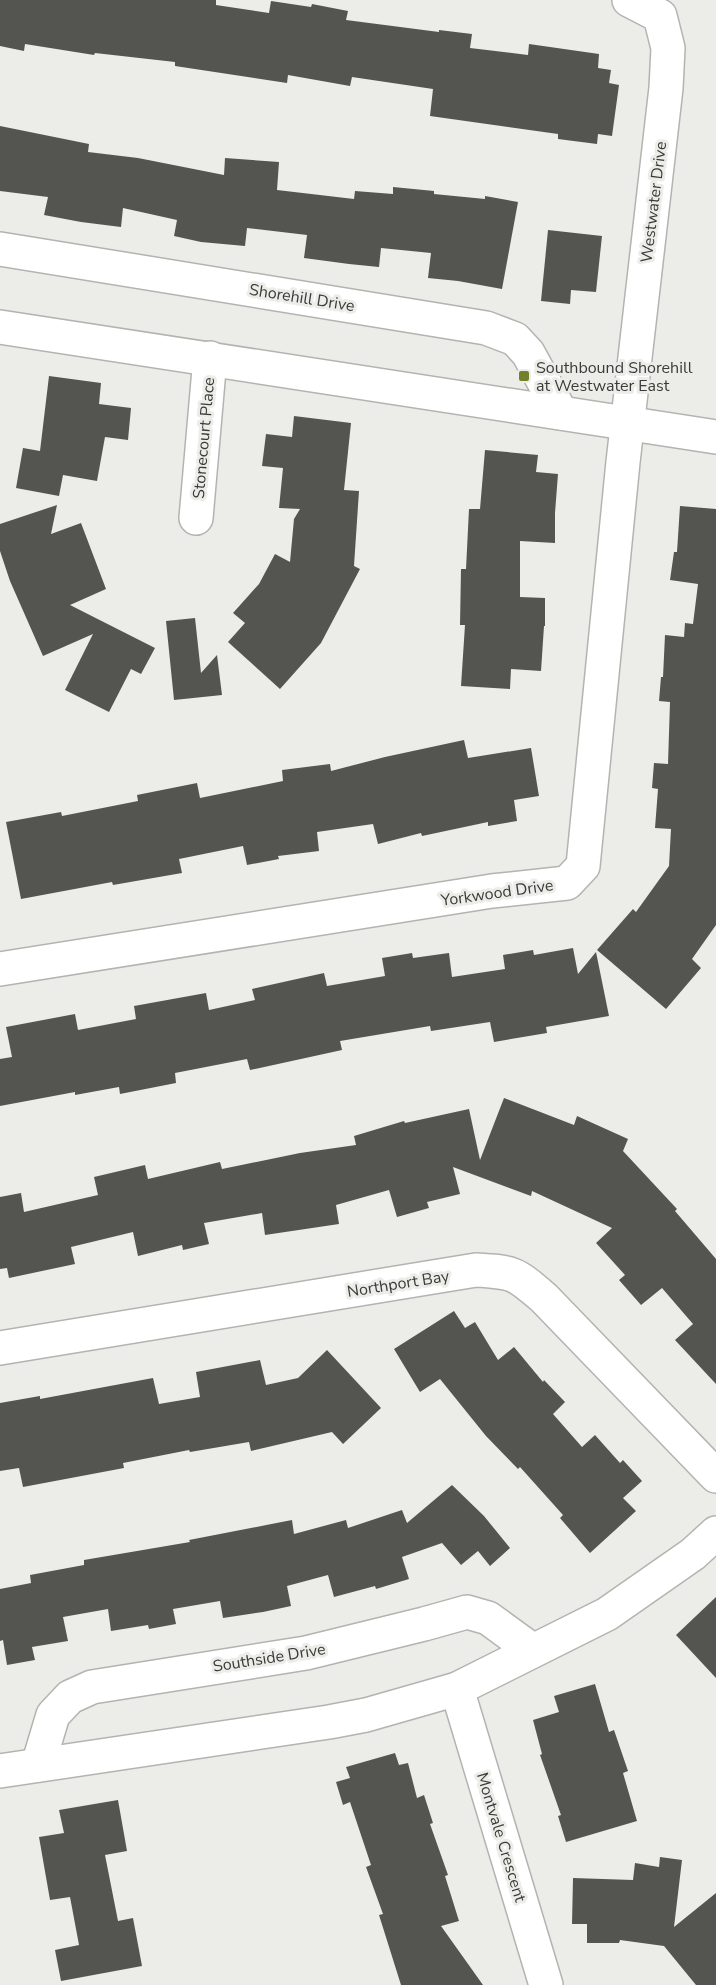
<svg xmlns="http://www.w3.org/2000/svg" width="716" height="1985" font-family="'Nunito Sans',sans-serif">
	<style>
		.building { fill: #545551 }
		.lines { fill: none; stroke-linecap: round; stroke-linejoin: round }
		.minor-casing { stroke: #b3b4b0; stroke-width: 36 }
		.tertiary-casing { stroke: #b3b4b0; stroke-width: 36 }
		.minor { stroke: #fff; stroke-width: 33 }
		.tertiary { stroke: #fff; stroke-width: 33 }
		.poi-dot { fill: #737f2c; stroke: #ecede8; stroke-width: 2 }
		.labels { text-anchor: middle; stroke-width: 6; stroke-linejoin: round; paint-order: stroke }
		.street-label { font-size: 16px; fill: #3a3a38; stroke: #ecede8 }
		.poi-label { font-size: 16px; fill: #3a3a38; stroke: #ecede8; text-anchor: start }
	</style>
	<rect width="100%" height="100%" fill="#ecede8"/>
	<!-- building -->
	<g class="building">
		<polygon points="0,0 216,0 216,5 269,13 271,1 311,7 312,4 348,11 346,20 439,32 439,30 472,34 470,48 528,55 529,44 599,54 598,68 611,70 609,83 619,85 612,136 598,134 597,144 558,139 558,134 430,116 433,89 352,77 350,86 288,75 287,83 175,66 175,62 95,53 94,55 25,44 24,51 0,46"/>
		<polygon points="0,126 89,144 88,152 138,158 224,175 225,158 279,162 277,190 354,199 355,191 393,194 393,187 434,191 434,194 485,199 485,196 518,202 502,289 458,281 428,278 431,253 381,248 379,267 349,264 304,258 307,235 247,228 245,246 201,242 174,236 177,220 123,208 121,227 81,222 44,215 48,197 0,191"/>
		<polygon points="548,230 602,236 596,292 571,290 570,304 541,301"/>
		<polygon points="49,376 101,383 99,404 131,408 128,440 105,437 97,481 63,475 59,496 16,488 23,448 40,451"/>
		<polygon points="294,416 351,423 344,490 359,491 354,566 360,569 321,643 280,689 228,642 245,623 233,613 259,584 275,554 290,562 294,519 300,509 279,508 283,468 262,466 266,434 292,437"/>
		<polygon points="485,450 538,455 536,472 558,474 555,513 555,543 520,541 520,597 545,598 545,626 544,626 541,671 511,669 510,689 461,686 465,625 460,625 461,569 466,569 469,509 480,509"/>
		<polygon points="57,505 51,534 81,523 106,589 70,605 155,648 141,674 131,669 109,712 65,690 93,634 43,656 10,581 0,551 0,524"/>
		<polygon points="680,506 716,509 716,925 692,959 701,968 666,1009 597,950 633,909 636,912 669,866 671,829 655,828 658,789 652,788 654,763 668,764 670,702 659,701 661,677 663,677 665,635 684,637 685,623 693,624 698,584 670,580 674,552 677,552"/>
		<polygon points="195,618 201,673 217,655 222,695 174,700 166,621"/>
		<polygon points="464,740 468,758 531,748 539,796 514,800 517,821 488,826 488,822 422,836 421,833 378,844 373,824 317,832 319,851 278,856 279,859 247,865 243,846 179,859 182,873 113,885 112,882 21,899 6,822 61,812 62,816 138,801 137,795 197,783 200,798 283,781 282,770 330,764 331,771 385,757"/>
		<polygon points="573,948 578,974 596,952 609,1016 546,1027 547,1033 494,1042 490,1022 431,1031 430,1026 340,1041 342,1050 250,1070 247,1059 175,1073 176,1083 120,1094 119,1087 75,1095 75,1092 0,1106 0,1059 12,1057 6,1027 75,1014 78,1030 136,1019 134,1006 206,993 209,1010 255,1000 252,989 324,973 327,986 385,976 382,958 412,953 413,958 449,953 452,977 505,969 503,955 533,950 534,955"/>
		<polygon points="504,1098 574,1125 577,1116 628,1139 623,1151 677,1209 675,1211 716,1259 716,1384 675,1340 693,1324 662,1288 641,1305 619,1280 625,1275 596,1243 612,1228 532,1191 531,1196 453,1167 460,1194 427,1202 429,1208 397,1217 389,1190 336,1205 339,1224 265,1235 262,1213 204,1223 209,1244 183,1250 182,1245 138,1256 133,1232 71,1247 75,1264 9,1278 7,1268 0,1269 0,1197 21,1193 24,1212 98,1195 94,1177 145,1165 148,1179 220,1162 222,1169 300,1153 356,1145 354,1136 404,1121 405,1123 469,1109 480,1160"/>
		<polygon points="454,1311 465,1328 475,1322 498,1360 514,1347 543,1382 544,1380 565,1402 553,1414 582,1447 595,1435 620,1463 623,1460 642,1481 623,1498 636,1511 590,1553 560,1518 563,1515 520,1467 518,1469 486,1436 440,1379 420,1392 394,1349"/>
		<polygon points="327,1350 381,1408 343,1444 332,1432 251,1451 249,1442 190,1452 189,1450 123,1463 124,1468 23,1487 19,1468 0,1471 0,1403 40,1396 40,1399 153,1378 159,1404 200,1397 196,1372 260,1360 266,1385 298,1378"/>
		<polygon points="452,1485 484,1516 510,1548 490,1566 478,1551 461,1565 442,1543 402,1557 409,1579 376,1589 375,1586 334,1597 328,1575 287,1586 291,1606 263,1612 223,1618 220,1601 173,1609 176,1624 149,1629 148,1625 111,1631 108,1609 63,1617 68,1641 32,1647 35,1660 7,1665 3,1640 0,1641 0,1589 31,1583 30,1575 84,1565 84,1560 190,1542 189,1540 292,1520 294,1534 346,1520 348,1528 402,1510 407,1523"/>
		<polygon points="716,1597 716,1678 676,1635"/>
		<polygon points="595,1684 609,1732 614,1730 628,1771 623,1773 637,1821 566,1842 558,1816 561,1815 540,1755 542,1754 533,1720 559,1712 554,1696"/>
		<polygon points="395,1753 399,1765 408,1763 417,1798 424,1795 433,1823 430,1824 448,1875 445,1876 459,1921 441,1926 483,1985 401,1985 379,1915 383,1914 366,1867 371,1865 350,1802 343,1805 336,1782 350,1778 346,1767"/>
		<polygon points="118,1800 127,1851 105,1855 118,1921 133,1918 142,1966 61,1981 55,1950 79,1945 70,1897 50,1900 39,1837 64,1833 59,1810"/>
		<polygon points="660,1857 682,1860 674,1927 716,1893 716,1985 696,1985 664,1946 620,1940 619,1943 587,1943 587,1924 572,1924 573,1878 633,1880 635,1863 659,1867"/>
	</g>
	<g class="lines">
		<defs>
			<g id="minor">
				<polyline points="0,249 486,328 515,339 528,353 561,413"/>
				<polyline points="196,518 210,358"/>
				<polyline points="0,969 492,891 567,883 583,866 623,462 666,88 668,48 660,16 629,0"/>
				<path d="M0 1348 476 1270C514 1272 515 1273 544 1298L716 1476"/>
				<polyline points="457,1689 546,1985"/>
				<polyline points="38,1765 53,1715 70,1697 92,1687 306,1653 424,1624 467,1612 488,1618 532,1650"/>
				<polyline points="0,1771 329,1722 366,1715 457,1689 607,1614 693,1554 716,1533"/>
			</g>
			<polyline id="tertiary" points="0,327 716,437"/>
		</defs>
		<!-- minor casing -->
		<use href="#minor" class="minor-casing"/>
		<!-- tertiary casing -->
		<use href="#tertiary" class="tertiary-casing"/>
		<!-- minor -->
		<use href="#minor" class="minor"/>
		<!-- tertiary -->
		<use href="#tertiary" class="tertiary"/>
	</g>
	<!-- markers -->
	<rect class="poi-dot" x="518" y="370" width="12" height="12" rx="3"/>
	<g class="labels">
		<!-- street labels -->
		<g class="street-label">
			<text transform="translate(653 202) rotate(-83)" y="6">Westwater Drive</text>
			<text transform="translate(302 297) rotate(9)" y="6">Shorehill Drive</text>
			<text transform="translate(203 438) rotate(-85)" y="6">Stonecourt Place</text>
			<text transform="translate(497 892) rotate(-8)" y="6">Yorkwood Drive</text>
			<text transform="translate(398 1283) rotate(-9)" y="6">Northport Bay</text>
			<text transform="translate(269 1657) rotate(-9)" y="6">Southside Drive</text>
			<text transform="translate(502 1837) rotate(73)" y="6">Montvale Crescent</text>
		</g>
		<!-- poi labels -->
		<g class="poi-label">
			<text x="536" y="373">Southbound Shorehill<tspan x="536" dy="18">at Westwater East</tspan></text>
		</g>
	</g>
</svg>
